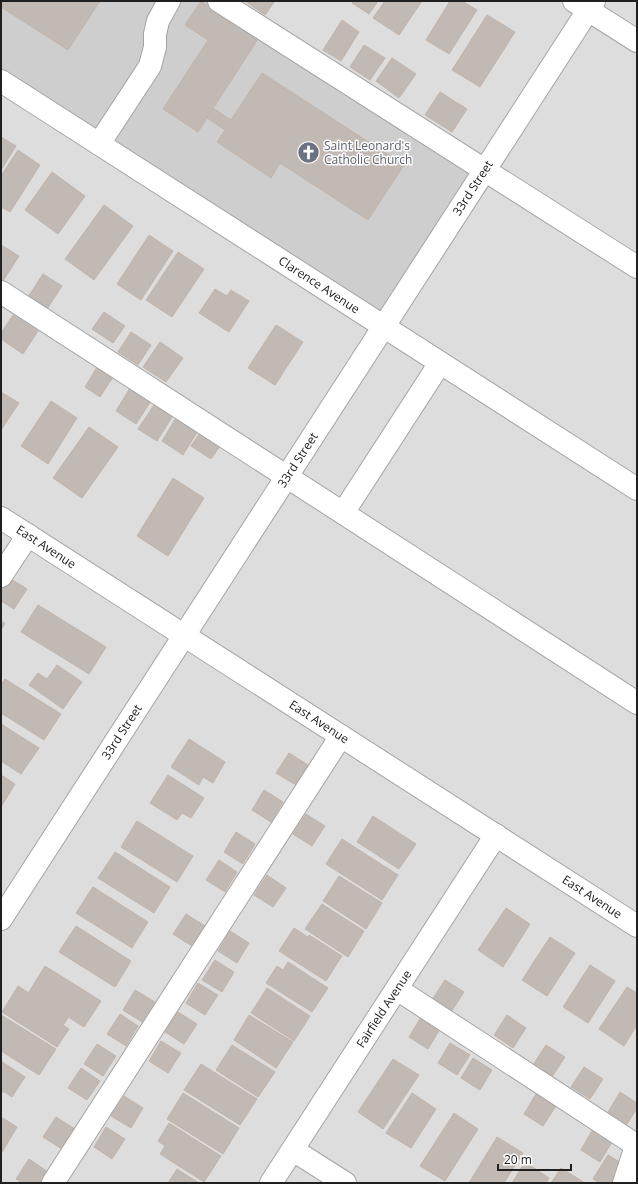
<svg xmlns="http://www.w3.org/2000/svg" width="638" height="1184" font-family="'Open Sans',sans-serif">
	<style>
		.residential { fill: #dedddd }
		.religious { fill: #cecece }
		.building { fill: #c1b9b4; stroke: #c2b4aa }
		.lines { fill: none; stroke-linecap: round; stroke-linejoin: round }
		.minor-casing { stroke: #a4a4a4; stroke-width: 24 }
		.minor { stroke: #fff; stroke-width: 22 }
		.labels { text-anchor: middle; stroke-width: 3; stroke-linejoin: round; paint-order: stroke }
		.worship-label { font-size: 12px; fill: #5b616d; stroke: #fff; text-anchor: start }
		.street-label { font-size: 12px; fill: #202020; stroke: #fff }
	</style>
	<rect width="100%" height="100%" fill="#f0ede7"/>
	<!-- residential -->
	<g class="residential">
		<polygon points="211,1 566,1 582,11 479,171"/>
		<polygon points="586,1 637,1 637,33"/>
		<polygon points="589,17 637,48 637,1183 1,1183 1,929"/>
		<polygon points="1,89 374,328 1,905"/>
	</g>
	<!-- religious -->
	<polygon class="religious" points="1,1 211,1 479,171 381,319 1,73"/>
	<!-- building -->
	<g class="building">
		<polygon points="1,1 100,1 68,50 1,7"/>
		<polygon points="201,1 258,39 198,132 163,109 208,40 185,25"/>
		<polygon points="245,1 275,1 265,15"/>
		<polygon points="354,1 378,1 369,14 352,3"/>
		<polygon points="385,1 422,1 399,35 373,18"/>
		<polygon points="450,1 462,1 477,10 449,54 426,40"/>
		<polygon points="487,15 515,32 480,87 452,70"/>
		<polygon points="342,20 359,32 341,61 323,50"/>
		<polygon points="364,45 385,58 370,80 350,67"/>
		<polygon points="392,58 416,74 399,98 376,81"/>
		<polygon points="262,73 404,165 368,220 280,163 271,178 217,142 225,130 207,118 213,108 231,120"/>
		<polygon points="440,92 467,109 452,132 425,115"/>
		<polygon points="1,137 16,146 1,170"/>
		<polygon points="18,150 40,165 10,212 1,207 1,176"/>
		<polygon points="52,172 85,196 58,234 25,210"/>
		<polygon points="104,205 133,226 94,280 65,259"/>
		<polygon points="149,235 173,251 141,300 117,284"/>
		<polygon points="1,245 19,256 1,284"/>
		<polygon points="178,252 204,269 172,317 146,300"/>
		<polygon points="43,274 62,286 47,309 28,297"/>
		<polygon points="215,289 227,296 231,290 249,301 229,332 199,313"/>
		<polygon points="104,312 125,326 113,343 92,329"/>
		<polygon points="13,315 38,331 23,354 1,339 1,333"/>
		<polygon points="276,325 303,342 275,385 248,368"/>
		<polygon points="131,332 151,345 138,365 118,352"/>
		<polygon points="160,342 183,358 166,382 143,367"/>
		<polygon points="97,367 113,377 100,397 85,387"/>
		<polygon points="130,388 151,401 136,424 116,411"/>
		<polygon points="1,392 19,403 1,430"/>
		<polygon points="51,401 77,418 48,464 21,446"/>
		<polygon points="154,405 172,417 157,441 138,429"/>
		<polygon points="176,418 198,431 183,455 162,441"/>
		<polygon points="89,427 118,447 82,498 53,478"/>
		<polygon points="202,430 222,443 211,459 191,446"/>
		<polygon points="173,478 204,498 168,556 137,536"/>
		<polygon points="8,577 27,589 14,609 1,601 1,588"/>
		<polygon points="38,605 106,647 89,674 21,632"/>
		<polygon points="1,621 5,623 1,630"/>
		<polygon points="57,665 82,682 63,709 29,685 38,673 47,679"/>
		<polygon points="5,679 61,714 44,740 1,713 1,685"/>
		<polygon points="1,724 39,748 21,774 1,761"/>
		<polygon points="189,739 225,762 213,783 203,777 199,785 171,767"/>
		<polygon points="289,753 308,765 296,785 276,773"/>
		<polygon points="1,775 15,784 1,807"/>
		<polygon points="168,775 204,798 191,818 182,813 177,820 150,803"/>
		<polygon points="264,790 283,802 271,822 252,810"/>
		<polygon points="306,814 325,826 312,846 293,834"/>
		<polygon points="373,816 416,844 399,869 357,842"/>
		<polygon points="137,821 193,856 177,882 121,847"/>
		<polygon points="236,832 255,844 243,864 224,852"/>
		<polygon points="342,839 398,875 382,900 326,864"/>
		<polygon points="115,852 170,887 154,913 98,878"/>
		<polygon points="219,860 237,872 225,892 206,880"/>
		<polygon points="267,875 286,888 273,907 254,895"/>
		<polygon points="339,876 382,903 366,929 323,901"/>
		<polygon points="93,887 148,922 132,948 76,913"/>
		<polygon points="322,904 364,931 348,957 305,929"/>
		<polygon points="506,908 530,924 503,967 478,950"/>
		<polygon points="186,914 205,926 192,946 173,934"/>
		<polygon points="76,926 131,961 115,987 59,952"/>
		<polygon points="294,928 308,937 309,935 342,956 326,981 279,951"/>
		<polygon points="230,931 249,943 237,963 218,951"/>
		<polygon points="550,937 575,953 547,996 522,980"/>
		<polygon points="215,960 234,972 222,992 202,980"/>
		<polygon points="288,962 328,988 312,1012 266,983 277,966 283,970"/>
		<polygon points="590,965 615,981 588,1023 563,1007"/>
		<polygon points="45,966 101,1001 84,1027 29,992"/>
		<polygon points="445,980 464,992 451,1012 432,1000"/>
		<polygon points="198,983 218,995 205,1015 186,1003"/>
		<polygon points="18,986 68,1018 63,1025 69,1029 57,1047 2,1012"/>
		<polygon points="627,987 637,993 637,1025 624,1046 599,1029"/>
		<polygon points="267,988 310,1016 294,1041 251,1013"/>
		<polygon points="135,990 155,1002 142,1022 123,1010"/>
		<polygon points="178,1012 197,1024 184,1044 165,1032"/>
		<polygon points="120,1014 138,1026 126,1046 107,1034"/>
		<polygon points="1,1015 56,1049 39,1075 1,1051"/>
		<polygon points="249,1015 293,1042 276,1068 234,1040"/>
		<polygon points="507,1015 526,1028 513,1048 494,1035"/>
		<polygon points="421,1017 440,1029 428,1049 409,1037"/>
		<polygon points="161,1041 181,1053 168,1073 149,1061"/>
		<polygon points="450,1043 470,1055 457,1075 438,1063"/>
		<polygon points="97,1044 116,1056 103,1076 84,1064"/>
		<polygon points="232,1045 275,1072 258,1097 216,1070"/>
		<polygon points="546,1045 565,1057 552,1077 533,1065"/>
		<polygon points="473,1058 492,1070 480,1090 461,1078"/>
		<polygon points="393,1059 419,1075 383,1129 358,1112"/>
		<polygon points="1,1061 25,1077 12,1097 3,1091 1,1095"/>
		<polygon points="201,1064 257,1099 240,1125 184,1090"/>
		<polygon points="584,1067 603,1079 590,1099 571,1087"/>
		<polygon points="81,1068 100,1081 87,1100 68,1088"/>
		<polygon points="620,1092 637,1103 637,1108 627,1124 608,1112"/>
		<polygon points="183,1093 239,1128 223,1154 167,1119"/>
		<polygon points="412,1093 436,1109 411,1148 386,1133"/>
		<polygon points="536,1094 556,1106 543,1126 524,1114"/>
		<polygon points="124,1096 143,1108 131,1128 111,1116"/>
		<polygon points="454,1113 478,1129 445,1181 420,1166"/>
		<polygon points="1,1117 17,1127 1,1154"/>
		<polygon points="56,1117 75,1129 62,1149 43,1137"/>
		<polygon points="169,1123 221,1156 204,1182 160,1154 165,1146 158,1141"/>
		<polygon points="106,1127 125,1139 112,1159 94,1147"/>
		<polygon points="593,1129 612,1142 600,1162 581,1150"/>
		<polygon points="497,1137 523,1153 504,1183 469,1183"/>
		<polygon points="608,1155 623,1164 612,1183 600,1183 593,1179"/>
		<polygon points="29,1159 48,1172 41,1183 22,1183 16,1179"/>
		<polygon points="525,1162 549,1178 546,1183 512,1183"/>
		<polygon points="561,1168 585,1183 551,1183"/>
		<polygon points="177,1169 199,1183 168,1183"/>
	</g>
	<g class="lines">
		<defs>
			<g id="minor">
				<polyline points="219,1 637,267"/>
				<polyline points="574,1 637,41"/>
				<polyline points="1,81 637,489"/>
				<polyline points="99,144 150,66 155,47 155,34 158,21 169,1"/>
				<polyline points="1,292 637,703"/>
				<polyline points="343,513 440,363"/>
				<polyline points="1,518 637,926"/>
				<polyline points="1,576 28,535"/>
				<polyline points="1,919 594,1"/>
				<polyline points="397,989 636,1145"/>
				<polyline points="293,1150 345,1183"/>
				<polyline points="53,1183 341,736"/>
				<polyline points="271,1183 496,835"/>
				<polyline points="624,1183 637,1143"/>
			</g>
		</defs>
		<!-- minor casing -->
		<use href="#minor" class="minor-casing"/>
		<!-- minor -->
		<use href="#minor" class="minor"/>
	</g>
	<!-- icons -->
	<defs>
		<symbol id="church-disc" viewBox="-11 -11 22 22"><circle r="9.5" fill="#6b7280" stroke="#fff"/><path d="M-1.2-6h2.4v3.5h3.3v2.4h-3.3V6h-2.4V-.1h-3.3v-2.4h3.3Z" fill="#fff"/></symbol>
	</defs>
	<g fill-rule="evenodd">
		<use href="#church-disc" x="296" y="140" width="25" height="25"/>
	</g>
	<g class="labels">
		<!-- worship labels -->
		<g class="worship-label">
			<text x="324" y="150">Saint Leonard's<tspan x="324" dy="14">Catholic Church</tspan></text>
		</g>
		<!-- street labels -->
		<g class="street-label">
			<text transform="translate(473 188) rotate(-57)" y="4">33rd Street</text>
			<text transform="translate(319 285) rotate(33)" y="4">Clarence Avenue</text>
			<text transform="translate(298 460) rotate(-57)" y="4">33rd Street</text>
			<text transform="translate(46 547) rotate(33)" y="4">East Avenue</text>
			<text transform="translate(319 722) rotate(33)" y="4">East Avenue</text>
			<text transform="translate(122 732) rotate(-57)" y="4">33rd Street</text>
			<text transform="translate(592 897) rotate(33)" y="4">East Avenue</text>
			<text transform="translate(384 1009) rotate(-57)" y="4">Fairfield Avenue</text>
		</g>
	</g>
	<!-- border -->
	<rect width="638" height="1184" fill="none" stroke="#202020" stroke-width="4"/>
	<!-- scale -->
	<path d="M498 1164v6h73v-6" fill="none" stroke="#202020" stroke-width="2"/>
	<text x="504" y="1164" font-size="12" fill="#202020" stroke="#ffffff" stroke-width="3" paint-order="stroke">20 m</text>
</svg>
